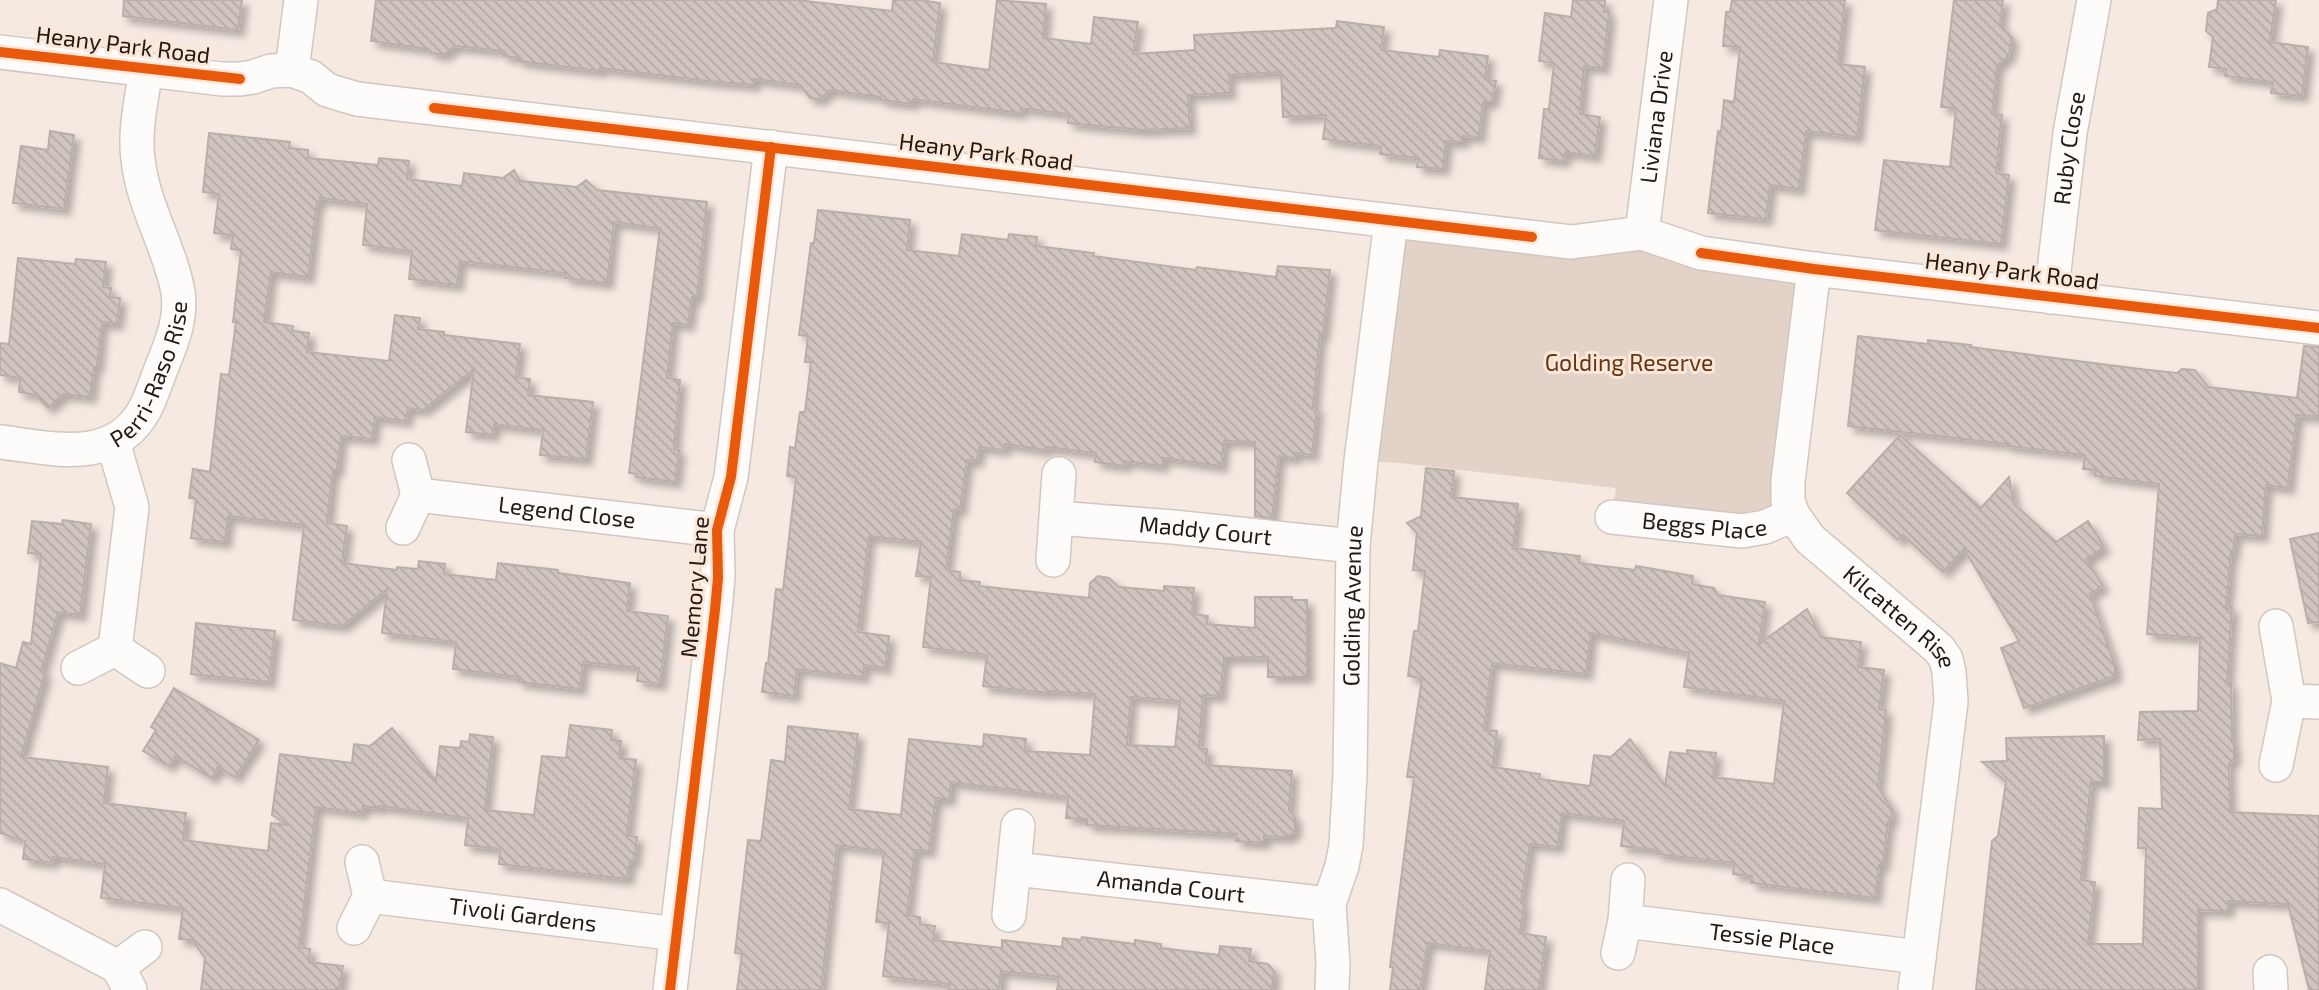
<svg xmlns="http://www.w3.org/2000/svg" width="2319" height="990" font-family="'Exo 2',sans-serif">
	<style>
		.park { fill: #e3d2c7 }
		.building { fill: url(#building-back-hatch); stroke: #b9afa8; stroke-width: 2; fill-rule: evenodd; filter: url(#shadow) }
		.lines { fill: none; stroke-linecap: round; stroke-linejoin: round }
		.street-casing { stroke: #d1c7c0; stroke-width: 36 }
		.street { stroke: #fefcfa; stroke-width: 33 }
		.cycleway-casing { stroke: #fde7d9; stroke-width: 15 }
		.cycleway { stroke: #e8590c; stroke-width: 10 }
		.labels { text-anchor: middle; stroke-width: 6; stroke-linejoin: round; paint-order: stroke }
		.street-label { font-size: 23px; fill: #231a14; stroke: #fde7d9 }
		.park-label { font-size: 23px; fill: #613615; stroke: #fde7d9 }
	</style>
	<defs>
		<pattern id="building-back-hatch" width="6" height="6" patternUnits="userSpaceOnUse" patternTransform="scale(1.75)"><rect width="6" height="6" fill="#d0c5be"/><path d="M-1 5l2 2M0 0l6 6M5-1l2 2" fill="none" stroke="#b2a9a2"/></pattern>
		<filter id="shadow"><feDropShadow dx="6" dy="6" stdDeviation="3.5" flood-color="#0004"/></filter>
	</defs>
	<rect width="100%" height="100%" fill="#f5e9e1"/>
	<!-- park -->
	<polygon class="park" points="1391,221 1814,269 1793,515 1612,517 1616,488 1400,463 1361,461"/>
	<!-- building -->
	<g class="building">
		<polygon points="124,0 242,0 238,30 123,16"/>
		<polygon points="376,0 797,0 892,11 893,0 921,0 940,3 933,62 989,70 997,0 1046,4 1043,38 1091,44 1094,17 1138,22 1133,54 1195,50 1194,35 1336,28 1337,21 1384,27 1381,50 1439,57 1440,50 1488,56 1485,79 1496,81 1492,102 1483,102 1479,137 1463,136 1463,142 1446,141 1443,169 1417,167 1418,158 1380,154 1381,146 1323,139 1326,115 1283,117 1281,72 1229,75 1230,93 1188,95 1190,128 1142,130 1068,123 1069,114 1021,108 1020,113 913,99 912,104 881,100 881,97 830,90 820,99 810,98 800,85 754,79 754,85 708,81 600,68 600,71 519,61 519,58 503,56 504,51 455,46 443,55 432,53 428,49 371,41"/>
		<polygon points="1573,0 1605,0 1604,12 1609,12 1603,68 1584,66 1580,114 1600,117 1595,156 1565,152 1564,161 1539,158 1544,109 1549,109 1554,63 1539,61 1545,13 1571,17"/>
		<polygon points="1732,0 1845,0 1838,64 1865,67 1857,137 1806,131 1799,189 1770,185 1766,219 1708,213 1718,131 1721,132 1724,100 1734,102 1740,47 1723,46 1726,12 1730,12"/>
		<polygon points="1954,0 2003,0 2000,24 2012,38 2009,55 1997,66 1992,114 2002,115 1996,173 2009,175 2001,244 1875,230 1884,160 1950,167 1956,108 1941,107"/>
		<polygon points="2218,0 2276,0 2270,42 2308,47 2302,96 2271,93 2273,82 2225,76 2226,69 2209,67 2213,37 2206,31 2208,13 2217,9"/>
		<polygon points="50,131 74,135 64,209 13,203 21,146 48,150"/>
		<polygon points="209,133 290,142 289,148 308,150 308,158 378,165 379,158 409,161 407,179 462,186 464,173 503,178 514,170 520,181 577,187 586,180 597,190 707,202 697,297 692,297 688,325 673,323 667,378 680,380 674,449 679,450 675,482 636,477 637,474 629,473 660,228 614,222 607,283 565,278 566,273 460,261 457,285 409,279 412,251 363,245 367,204 320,198 320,202 317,201 308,277 271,272 264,322 293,326 292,331 309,333 307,352 389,361 395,315 420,318 418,329 444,332 444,335 520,344 516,377 530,379 528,395 593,402 586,459 540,455 543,430 494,424 493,435 466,432 474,369 423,410 408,408 406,421 375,417 372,439 341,436 337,470 333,470 327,523 347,526 342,563 397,570 397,567 418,569 419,561 445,564 444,574 496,580 498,563 558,570 558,573 630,583 627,611 668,616 660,684 637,681 639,668 583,662 580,689 519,682 519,677 453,669 456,642 382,633 387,589 342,626 293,620 304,525 228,516 225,542 191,538 196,499 189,498 193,469 210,472 221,374 229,375 236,322 233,322 241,250 231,249 233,235 214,233 219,194 203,192"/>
		<path d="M818 210 910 220 907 250 959 256 962 234 1008 240 1009 234 1037 237 1036 246 1094 253 1093 256 1196 270 1197 267 1276 277 1278 266 1330 270 1323 335 1320 334 1313 407 1317 408 1312 455 1295 453V458L1279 456 1272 518 1255 516V442L1224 441 1221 466 1163 458 1162 466 1125 461 1124 466 1095 462 1096 453 1046 447V450L1005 444 1004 450 979 447 977 461 967 460 960 510 954 509 946 570 960 572V580L980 582 979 586 1089 598 1090 583 1098 576 1109 578 1119 587 1164 591V586L1194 588 1192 614 1208 616 1207 624 1255 628V597H1292V600H1307V677H1268V657L1224 658 1220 696 1203 695 1199 748 1207 749 1206 765 1292 771 1289 810 1295 818V831L1288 837 1264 836V843L1236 841 1237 834 1087 825V819L1066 818 1068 797 951 782 949 800 936 798 929 851 915 850 907 915 920 917V924L935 926 933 940 1002 948V940L1062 947 1063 938 1081 940 1082 937 1135 944V940L1161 944V948L1219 955 1220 946 1251 949 1249 961 1268 964 1274 971 1272 990H1057L1059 977 1001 971 999 990H949L950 984 883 976 889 923 876 922 884 851 837 845 821 990H737L742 954 735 953 748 840 761 841 771 760 785 762 788 726 858 734 849 809 901 815 909 739 983 747 984 734 1026 739 1025 751 1090 755 1095 694 1049 691V693L983 686 987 655 923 647 931 577 916 576 921 542 869 536 858 632 889 636 885 668 864 665 863 677 797 669 794 696 762 692 766 663H768L776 589 783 590 796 477 787 476 790 447 795 448 800 412H805L811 362H805L808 336 799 335 811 243H814ZM1131 697 1180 701 1175 747 1127 745Z"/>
		<polygon points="18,258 75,264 76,259 106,262 103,287 111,288 110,297 120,298 117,324 102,322 97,367 94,367 90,397 63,394 48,408 36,395 19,392 20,378 0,375 0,343 9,344"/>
		<polygon points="1858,336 1928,344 1928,340 1971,345 1970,347 2140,369 2177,373 2182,369 2195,370 2208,387 2297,398 2304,346 2319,347 2319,417 2297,415 2288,488 2266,485 2262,536 2235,534 2233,553 2231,553 2226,609 2232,607 2227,684 2231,684 2232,743 2234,745 2234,759 2229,764 2230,812 2319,816 2319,990 2309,990 2288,904 2228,901 2228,911 2198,910 2198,990 1976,990 1992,841 1998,836 2006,782 1982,762 2007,761 2006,738 2104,736 2104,782 2091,782 2081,880 2095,882 2088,944 2143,944 2146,848 2138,848 2139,808 2162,809 2160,739 2138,740 2140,712 2198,711 2200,638 2147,634 2159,484 2095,476 2096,470 2083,469 2085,455 2008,446 2009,444 1848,426"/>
		<polygon points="1900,435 1981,508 2009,477 2014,504 2056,542 2088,521 2104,547 2086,559 2103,586 2090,594 2115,666 2115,676 2024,708 2001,648 2019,641 1964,549 1943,572 1903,535 1898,540 1847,493"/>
		<path d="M1426 468 1454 471 1451 497 1518 504 1513 548 1580 556 1579 563 1635 570 1636 566 1693 576 1692 584 1714 588 1718 595 1765 602 1759 644 1807 609 1821 637 1861 642 1858 667 1884 670 1879 709 1886 710 1878 787 1892 809 1891 820 1888 822 1883 865H1879L1875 898 1751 883 1752 876 1733 874 1734 863 1657 854 1658 850 1621 846 1624 821 1562 813 1558 847 1530 844 1521 903 1524 904 1520 933 1546 937 1539 990H1485L1490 951 1428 943 1420 990H1390L1393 967H1390L1414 777H1407L1422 678 1408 676 1414 631H1418L1425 571 1413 570 1417 533 1407 523 1421 516ZM1591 633 1689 653 1684 687 1784 701 1774 784 1713 777 1716 753 1687 750V754L1670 752 1665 786 1630 739 1611 757 1594 755 1590 786 1539 779 1540 774 1493 767 1497 731 1484 730 1492 663 1586 674Z"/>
		<polygon points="63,520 91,524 80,615 58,612 41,672 45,673 21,757 108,767 104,803 186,813 183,840 268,851 271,823 288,825 272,815 280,754 352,763 354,744 370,746 392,728 436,781 440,746 460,748 461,741 469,742 470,734 493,737 485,810 534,815 542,756 566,758 570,725 612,730 611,740 621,741 619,758 636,760 627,835 637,837 634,861 630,860 627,879 499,864 500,849 465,845 468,818 379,806 379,808 363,806 362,813 316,807 299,947 310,949 309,962 343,966 339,990 201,990 205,958 192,940 179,939 183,908 101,898 105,864 53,857 52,863 23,859 25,841 0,833 0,663 16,668 23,642 31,644 41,554 28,553 32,521 62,524"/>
		<polygon points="2319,533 2319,622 2308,623 2290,539"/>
		<polygon points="196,623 275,631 269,682 191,674"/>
		<polygon points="174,688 259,740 235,777 218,767 212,778 175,756 169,766 143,751 156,730 151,727"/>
	</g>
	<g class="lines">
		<defs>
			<g id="street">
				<polyline points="0,52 222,79 240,79 253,77 271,71 292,70 311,77 327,90 357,99 1571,242 1642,233 1701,253 1814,269 2319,328"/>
				<polyline points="292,70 301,0"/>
				<path id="s1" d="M1642 233 1671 0"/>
				<path id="s2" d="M1814 269 1788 481V501L1793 515 1810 539 1939 649 1946 659 1949 672 1951 702 1915 990"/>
				<path id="s3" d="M2051 297 2070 133 2094 0"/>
				<path id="s4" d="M0 442C52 448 114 466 145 409 151 397 156 382 161 369 171 344 182 320 178 292 170 247 143 207 138 159 134 130 142 98 146 69"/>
				<polyline points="113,442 132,507 115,649"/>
				<path id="s5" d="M418 495 717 530"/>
				<path id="s6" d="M1612 517 1742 531 1765 527 1793 515"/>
				<path id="s7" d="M1057 518 1173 527 1353 546"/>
				<polyline points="403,528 418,495 409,460"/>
				<polyline points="1053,560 1059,474"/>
				<polyline points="78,668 115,649 148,671"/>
				<polyline points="2289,701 2319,702"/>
				<polyline points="2276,765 2289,701 2276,626"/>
				<path id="s8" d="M1014 869 1329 904"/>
				<path id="s9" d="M1628 880 1625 921 1919 957"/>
				<path id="s10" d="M370 896 677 934"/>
				<polyline points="0,905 118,967"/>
				<polyline points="1009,915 1018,826"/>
				<polyline points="354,928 370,896 362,862"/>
				<polyline points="1618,953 1625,921"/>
				<polyline points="2270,972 2271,990"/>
				<polyline points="130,990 118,967 145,947"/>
				<polyline points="670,990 715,610 718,578 717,530 731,477 771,147"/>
				<path id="s11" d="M1332 990 1333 963 1329 904 1342 866 1346 845 1350 775 1353 546 1361 461 1391 221"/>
			</g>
		</defs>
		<!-- street casing -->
		<use href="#street" class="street-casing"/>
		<!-- street -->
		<use href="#street" class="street"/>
		<defs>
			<g id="cycleway">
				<polyline points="0,52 240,79"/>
				<polyline points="434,108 1532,237"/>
				<polyline points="1701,253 1814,269 2319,328"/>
				<polyline points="670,990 715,610 718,578 717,530 731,477 771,147"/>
			</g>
		</defs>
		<!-- cycleway casing -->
		<use href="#cycleway" class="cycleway-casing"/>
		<!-- cycleway -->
		<use href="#cycleway" class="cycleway"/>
	</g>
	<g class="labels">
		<!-- street labels -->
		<g class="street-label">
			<text transform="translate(123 45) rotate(7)" y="8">Heany Park Road</text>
			<text dy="8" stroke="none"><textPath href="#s1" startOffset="117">Liviana Drive</textPath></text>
			<text dy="8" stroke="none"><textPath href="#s3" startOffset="150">Ruby Close</textPath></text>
			<text transform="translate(986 152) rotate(7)" y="8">Heany Park Road</text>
			<text transform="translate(2012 271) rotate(7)" y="8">Heany Park Road</text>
			<text dy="8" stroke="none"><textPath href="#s4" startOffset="194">Perri-Raso Rise</textPath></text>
			<text dy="8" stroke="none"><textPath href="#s5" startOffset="150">Legend Close</textPath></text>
			<text dy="8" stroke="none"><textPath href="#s6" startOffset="93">Beggs Place</textPath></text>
			<text dy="8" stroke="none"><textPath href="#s7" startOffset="149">Maddy Court</textPath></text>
			<text transform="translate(695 587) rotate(-85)" y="8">Memory Lane</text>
			<text dy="8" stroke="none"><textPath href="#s11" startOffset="387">Golding Avenue</textPath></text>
			<text dy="8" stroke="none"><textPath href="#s2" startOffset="397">Kilcatten Rise</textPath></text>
			<text dy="8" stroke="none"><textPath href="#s8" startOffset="158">Amanda Court</textPath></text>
			<text dy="8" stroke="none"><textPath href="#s10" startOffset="154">Tivoli Gardens</textPath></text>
			<text dy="8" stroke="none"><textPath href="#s9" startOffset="189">Tessie Place</textPath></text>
		</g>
		<!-- park labels -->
		<g class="park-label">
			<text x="1629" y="371">Golding Reserve</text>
		</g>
	</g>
</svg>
